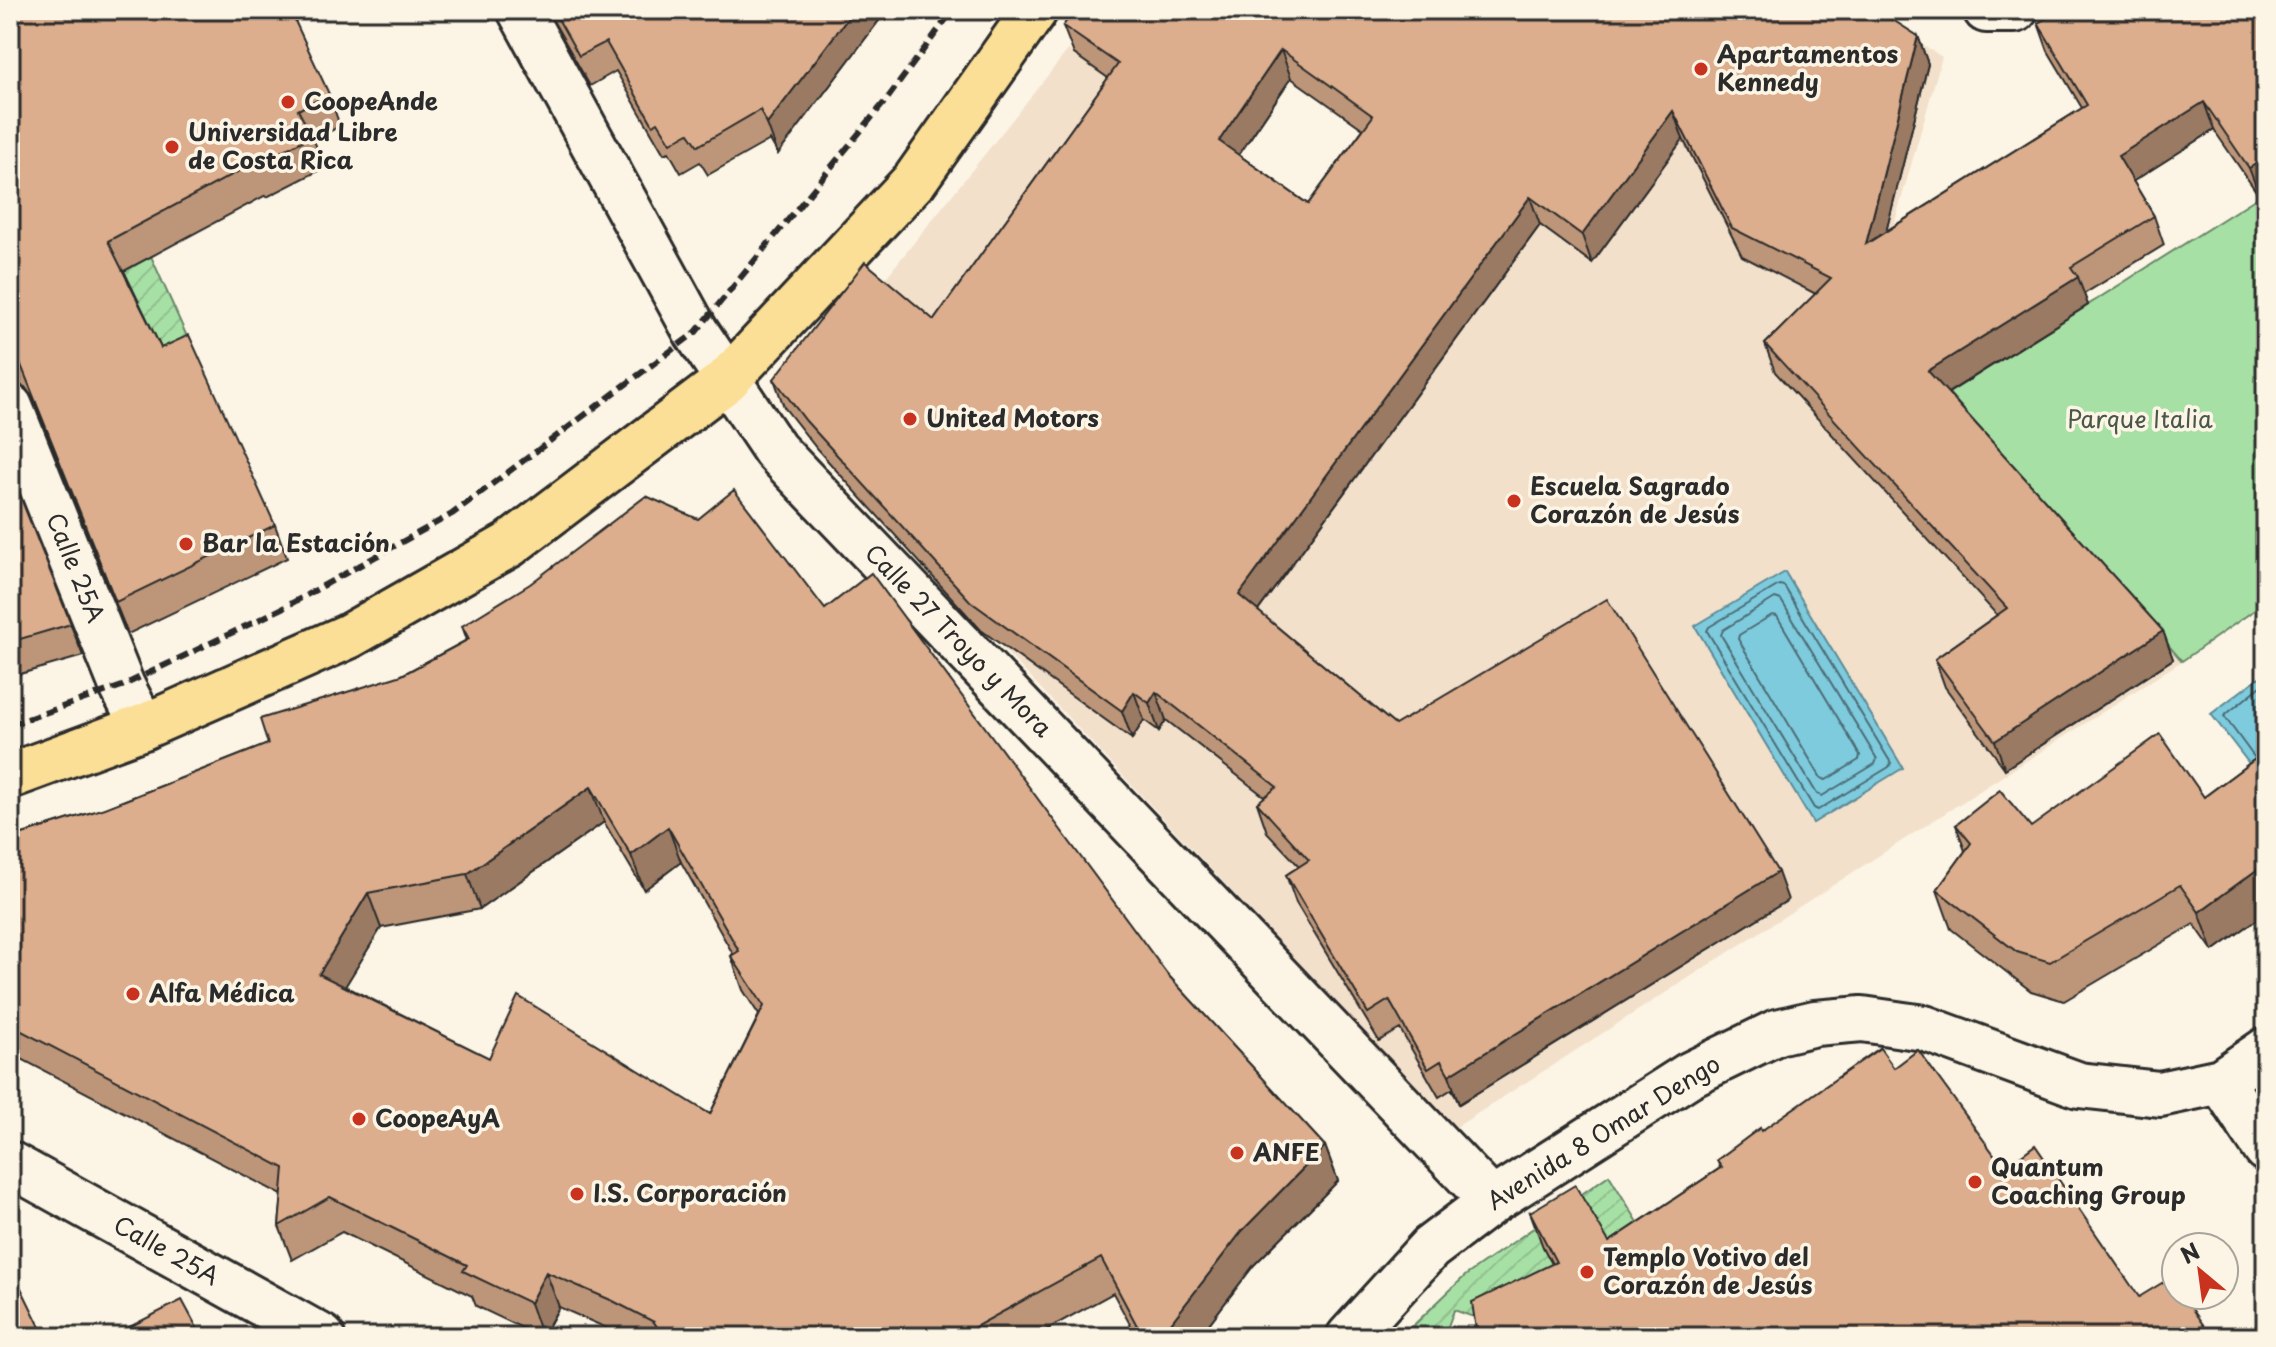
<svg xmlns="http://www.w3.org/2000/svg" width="2276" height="1347" font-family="'Playpen Sans',sans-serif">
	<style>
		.built { fill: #f2e0cb }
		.park { fill: #a7e0a5; stroke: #698668; stroke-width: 2 }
		.garden { fill: url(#garden-furrows); stroke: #698668; stroke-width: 2 }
		.water { fill: #7ecbde; stroke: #5d8b96; stroke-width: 2 }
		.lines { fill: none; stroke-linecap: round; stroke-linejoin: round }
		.shore { stroke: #4c6b73; stroke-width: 2 }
		.street-casing { stroke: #2b2b2b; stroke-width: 50 }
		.secondary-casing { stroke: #2b2b2b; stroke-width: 50 }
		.highway-casing { stroke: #2b2b2b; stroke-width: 50 }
		.street { stroke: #fcf5e5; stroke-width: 44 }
		.secondary { stroke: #fcf5e5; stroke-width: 44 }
		.highway { stroke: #fbdf96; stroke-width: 44 }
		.rail { stroke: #2b2b2b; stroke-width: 6; stroke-dasharray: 12 6; stroke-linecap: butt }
		.wall { fill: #bd9679; stroke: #2b2b2b; stroke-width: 2; fill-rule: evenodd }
		.shaded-wall { fill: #9a7a63; stroke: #2b2b2b; stroke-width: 2 }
		.building { fill: #dcae8d; stroke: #2b2b2b; stroke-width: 2; fill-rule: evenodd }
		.poi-dot { fill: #c8321e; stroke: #fcf5e5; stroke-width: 3 }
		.labels { text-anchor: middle; stroke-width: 7; stroke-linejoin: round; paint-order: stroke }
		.poi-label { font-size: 24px; font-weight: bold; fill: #2b2b2b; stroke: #fcf5e5; text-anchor: start }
		.park-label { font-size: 24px; fill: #4a584a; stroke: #fcf5e5 }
		.street-label { font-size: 24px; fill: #2b2b2b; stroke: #fcf5e5 }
	</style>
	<defs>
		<pattern id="garden-furrows" width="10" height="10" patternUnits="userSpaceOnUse" patternTransform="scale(2)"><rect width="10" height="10" fill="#a7e0a5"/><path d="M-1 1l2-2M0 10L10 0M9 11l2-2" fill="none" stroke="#90c08e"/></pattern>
	</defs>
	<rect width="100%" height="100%" fill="#fcf5e5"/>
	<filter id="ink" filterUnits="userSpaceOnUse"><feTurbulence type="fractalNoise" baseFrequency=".0125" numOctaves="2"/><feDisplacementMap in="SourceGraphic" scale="16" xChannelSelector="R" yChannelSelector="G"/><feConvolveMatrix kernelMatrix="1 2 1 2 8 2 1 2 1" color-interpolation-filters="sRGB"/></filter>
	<g filter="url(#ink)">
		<!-- built -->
		<polygon class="built" points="1868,11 1942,57 1896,218 1875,318 1949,393 2182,661 1455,1128 929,570 876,290 1068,50 1321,226"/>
		<!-- park -->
		<polygon class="park" points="2266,192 2266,602 2182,661 1949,393"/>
		<!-- garden -->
		<g class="garden">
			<polygon points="129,207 201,368 45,436 16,360 109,250"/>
			<polygon points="1609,1175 1657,1253 1505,1328 1454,1310 1444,1337 1401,1337 1465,1276"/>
		</g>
		<!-- water -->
		<g class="water">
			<polygon points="1785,572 1903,768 1813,823 1695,626"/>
			<polygon points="2266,672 2266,781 2264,783 2211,714"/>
		</g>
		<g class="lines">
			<!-- shore -->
			<g class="shore">
				<polygon points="1779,585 1784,586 1891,763 1889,767 1818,810 1814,808 1707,631 1709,627"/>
				<polygon points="1775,598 1781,600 1877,759 1875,764 1822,796 1817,794 1721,635 1723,630"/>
				<polygon points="1772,615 1777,616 1860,755 1859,760 1826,780 1821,778 1738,639 1739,635"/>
				<polyline points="2254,757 2224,716 2266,682"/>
			</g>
			<defs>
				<g id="street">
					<polyline points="520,10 696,332 775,450 1492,1201"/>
					<polyline points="1986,10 2015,10"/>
					<polyline points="10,407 122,686 143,727"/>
					<polyline points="2221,1081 2266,1149"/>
				</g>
				<g id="secondary">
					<polyline points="10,1164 322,1337"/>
					<polyline points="1349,1337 1430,1248 1492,1201 1689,1075 1777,1032 1815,1023 1862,1019 1924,1028 2079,1085 2160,1094 2221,1081 2266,1050"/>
				</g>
				<polyline id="highway" points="10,776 143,727 349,636 509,545 727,380 915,180 1035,10"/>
			</defs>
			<!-- street casing -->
			<use href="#street" class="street-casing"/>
			<!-- secondary casing -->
			<use href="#secondary" class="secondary-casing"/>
			<!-- highway casing -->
			<use href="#highway" class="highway-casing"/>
			<!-- street -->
			<use href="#street" class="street"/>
			<!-- secondary -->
			<use href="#secondary" class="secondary"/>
			<!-- highway -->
			<use href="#highway" class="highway"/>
			<!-- rail -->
			<polyline class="rail" points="10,725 122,686 285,607 452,514 696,332 887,99 953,10"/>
		</g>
		<!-- wall -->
		<g class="wall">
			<polygon points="10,10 329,94 340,126 314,140 324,168 267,197 266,195 124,271 161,348 275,525 287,558 128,634 33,398 25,387 13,382 10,383"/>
			<polygon points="547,10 887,10 778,154 770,140 708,175 700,162 681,173 669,152 664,154 616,71 590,86"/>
			<path d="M2266 10V193L2260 197 2214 130 2133 181 2154 216 2164 245 2084 294 2088 305 1948 393 2163 631 2173 659 2005 769 1945 687 1935 659 1997 615 1775 372 1765 344 1816 294 1742 256 1683 139 1592 263 1540 225 1258 611 1395 725 1788 900 1459 1104 1452 1089 1439 1097 1400 1029 1379 1041 1296 903 1286 875 1299 866 1267 832 1257 803 1265 797 1166 720 1159 731 1144 720 1132 739 981 630 817 449 784 407 774 379 934 320 1108 78 1074 54 1063 26 1918 36 1928 64 1886 231 2082 108 2048 51 2038 23ZM1291 78 1363 129 1308 204 1239 155Z"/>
			<polygon points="10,471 83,656 10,677"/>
			<path d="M825 609 1168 975 1325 1146 1338 1181 1254 1265 1199 1337H1137L1113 1293 1033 1337H627L559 1307 543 1337H541L476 1306 472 1296 342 1232 292 1260 279 1226 282 1195 10 1053V838L105 808 268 744 402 675 467 640 462 626ZM604 822 644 890 681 862 733 954 731 956 743 990 759 1015 710 1114 489 1058 345 986 381 928 480 909Z"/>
			<polygon points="2266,751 2266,913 2213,951 2194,924 2064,1001 2031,991 1951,929 1937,890 1965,851 1956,825 2031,827 2204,797"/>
			<polygon points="1894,1068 2004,1168 2139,1297 1552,1264 1543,1247 1530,1212 1609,1242 1720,1168 1717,1160 1761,1131"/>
		</g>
		<!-- shaded-wall -->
		<g class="shaded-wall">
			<polygon points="854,10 887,10 778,154 767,124"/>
			<polygon points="1918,36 1928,64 1876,272 1866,244"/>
			<polygon points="1281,50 1291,78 1229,169 1219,141"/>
			<polygon points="2204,102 2214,130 2129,184 2118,156"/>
			<polygon points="1673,111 1683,139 1592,263 1582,235"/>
			<polygon points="2266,158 2266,193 2260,197 2249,168"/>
			<polygon points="1530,197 1540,225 1249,623 1239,595"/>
			<polygon points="2078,277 2088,305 1938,399 1928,371"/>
			<polygon points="2163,631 2173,659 2005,769 1995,741"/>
			<polygon points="1134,692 1144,720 1132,739 1122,711"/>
			<polygon points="1156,692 1166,720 1159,731 1149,703"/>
			<polygon points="591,787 604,822 480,909 467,874"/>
			<polygon points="668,827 681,862 644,890 631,855"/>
			<polygon points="2262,866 2266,876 2266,913 2213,951 2199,912"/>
			<polygon points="1778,872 1788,900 1459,1104 1449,1075"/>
			<polygon points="368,893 381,928 332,1008 319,974"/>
			<polygon points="1325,1146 1338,1181 1254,1265 1199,1337 1160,1337 1242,1231"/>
			<polygon points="546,1272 559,1307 542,1337 530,1303"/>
		</g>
		<!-- building -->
		<g class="building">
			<polygon points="10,10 290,10 329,94 298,110 312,136 255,165 254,163 108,241 161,348 189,335 275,525 116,602 21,365 13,355 10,353"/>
			<polygon points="553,10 854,10 767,124 760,110 698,146 689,133 671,143 658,122 653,125 606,42 579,56"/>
			<path d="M1074 10H1877L1918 36 1866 244 2087 105 2038 23 2061 10H2266V158L2249 168 2204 102 2118 156 2154 216 2071 267 2078 277 1928 371 2163 631 1995 741 1935 659 2007 608 1765 344 1831 278 1732 228 1673 111 1582 235 1530 197 1239 595 1395 725 1607 599 1778 872 1449 1075 1441 1061 1428 1069 1389 1000 1368 1013 1286 875 1309 860 1257 803 1277 787 1156 692 1149 703 1134 692 1122 711 971 602 806 421 774 379 865 262 934 320 1118 64 1063 26ZM1281 50 1373 116 1308 204 1219 141Z"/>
			<polygon points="10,471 71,624 10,642"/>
			<path d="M734 490 825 609 871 573 1168 975 1325 1146 1242 1231 1160 1337H1143L1101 1258 964 1333 967 1337H663L654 1322 613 1301 546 1272 530 1303 463 1271 467 1265 330 1197 279 1226 284 1168 10 1025V838L105 808 268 744 260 719 402 675 469 639 462 626 530 584 646 496 698 519ZM591 787 631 855 668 827 739 951 731 956 764 1006 710 1114 518 996 489 1058 319 974 368 893 467 874Z"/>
			<polygon points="2160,734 2204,797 2266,751 2266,871 2262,866 2199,912 2180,885 2050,962 2017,952 1937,890 1971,843 1956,825 2000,790 2031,827"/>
			<polygon points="1880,1048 1894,1068 1918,1050 2004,1168 2035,1145 2139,1297 2170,1278 2176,1287 2176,1295 2182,1295 2212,1337 1477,1337 1472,1302 1556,1262 1530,1212 1575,1185 1609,1242 1722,1167 1717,1160 1760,1128 1761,1131"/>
			<polygon points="10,1287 21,1288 45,1337 10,1337"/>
			<polygon points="182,1300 202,1337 110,1337"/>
			<polygon points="229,1328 233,1337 211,1337"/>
		</g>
	</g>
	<!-- markers -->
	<g class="poi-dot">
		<circle cx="1701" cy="69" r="8"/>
		<circle cx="288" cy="102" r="8"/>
		<circle cx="172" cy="147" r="8"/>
		<circle cx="910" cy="419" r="8"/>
		<circle cx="1514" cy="501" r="8"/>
		<circle cx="186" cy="544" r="8"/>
		<circle cx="133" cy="994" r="8"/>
		<circle cx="359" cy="1119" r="8"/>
		<circle cx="1237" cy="1153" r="8"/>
		<circle cx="1975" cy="1182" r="8"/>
		<circle cx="577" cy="1194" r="8"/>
		<circle cx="1587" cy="1272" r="8"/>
	</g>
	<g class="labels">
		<!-- poi labels -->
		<g class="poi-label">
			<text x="1717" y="63">Apartamentos<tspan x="1717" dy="28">Kennedy</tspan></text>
			<text x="304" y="110">CoopeAnde</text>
			<text x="188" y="141">Universidad Libre<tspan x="188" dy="28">de Costa Rica</tspan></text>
			<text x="926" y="427">United Motors</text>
			<text x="1530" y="495">Escuela Sagrado<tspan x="1530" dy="28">Corazón de Jesús</tspan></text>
			<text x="202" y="552">Bar la Estación</text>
			<text x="149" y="1002">Alfa Médica</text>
			<text x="375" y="1127">CoopeAyA</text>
			<text x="1253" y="1161">ANFE</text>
			<text x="1991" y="1176">Quantum<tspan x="1991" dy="28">Coaching Group</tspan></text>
			<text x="593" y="1202">I.S. Corporación</text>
			<text x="1603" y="1266">Templo Votivo del<tspan x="1603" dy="28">Corazón de Jesús</tspan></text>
		</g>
		<!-- park labels -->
		<g class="park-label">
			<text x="2140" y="428">Parque Italia</text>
		</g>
		<!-- street labels -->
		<g class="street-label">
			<text transform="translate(75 568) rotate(68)" y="8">Calle 25A</text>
			<text transform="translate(958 641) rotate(46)" y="8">Calle 27 Troyo y Mora</text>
			<text transform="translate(1604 1133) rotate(-32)" y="8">Avenida 8 Omar Dengo</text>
			<text transform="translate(166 1251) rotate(29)" y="8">Calle 25A</text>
		</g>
	</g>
	<!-- margin -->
	<rect width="2276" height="1347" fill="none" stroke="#fcf5e5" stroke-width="40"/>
	<rect x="20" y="20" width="2236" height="1307" fill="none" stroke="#2b2b2b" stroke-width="3" filter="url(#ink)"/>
	<!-- north arrow -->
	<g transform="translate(2200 1271) rotate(331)"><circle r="38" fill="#fcf5e5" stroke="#a8a49b" stroke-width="2"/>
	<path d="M0-6L14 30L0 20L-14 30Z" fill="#c8321e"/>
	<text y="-12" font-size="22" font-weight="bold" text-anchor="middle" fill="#2b2b2b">N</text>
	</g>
</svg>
